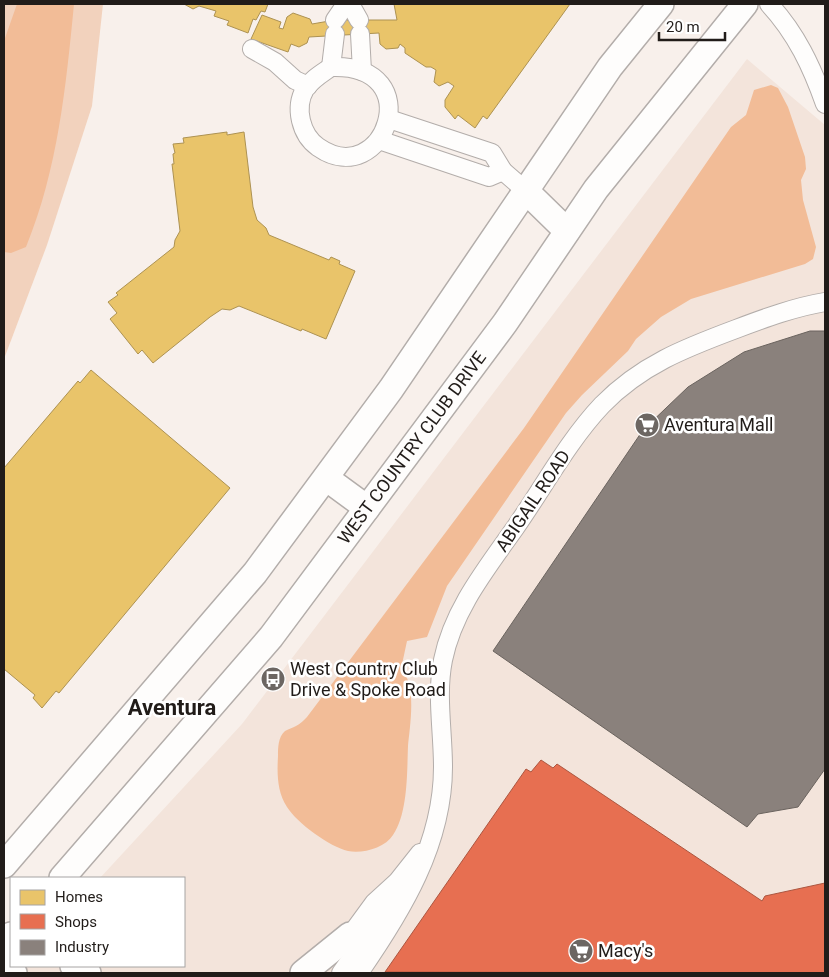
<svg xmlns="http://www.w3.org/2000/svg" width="829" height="977" font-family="Roboto,sans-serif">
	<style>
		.built { fill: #f3e4db }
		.green { fill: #f2d2bd }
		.water { fill: #f2bc97 }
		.homes { fill: #e9c46a; stroke: #ad9252 }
		.shops { fill: #e76f51; stroke: #ac5640 }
		.industry { fill: #8a817c; stroke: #6a635e }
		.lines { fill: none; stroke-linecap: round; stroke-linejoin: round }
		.street-casing { stroke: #b3adaa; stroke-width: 20 }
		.secondary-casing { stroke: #b3adaa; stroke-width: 28 }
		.street { stroke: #fefdfc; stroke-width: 18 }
		.secondary { stroke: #fefdfc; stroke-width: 25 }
		.labels { text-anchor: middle; stroke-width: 5; stroke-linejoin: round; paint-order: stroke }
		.poi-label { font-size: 18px; fill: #211c19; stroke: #fff; text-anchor: start }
		.street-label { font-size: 18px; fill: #211c19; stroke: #fff }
		.district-label { font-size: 22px; font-weight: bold; fill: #211c19; stroke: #fff }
	</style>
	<rect width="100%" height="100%" fill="#f8f0eb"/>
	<!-- built -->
	<polygon class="built" points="747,59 825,125 825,973 13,973 20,966 184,966 184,878 100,878 242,724"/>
	<!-- green -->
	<polygon class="green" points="4,4 103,4 92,106 47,245 4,359"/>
	<!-- water -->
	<g class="water">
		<path d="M17 4H74C66 86 58 169 26 247L11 253 4 252V41Z"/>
		<path d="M771 85 778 88 788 107 805 157 806 169 801 180 803 200 816 247 813 259 805 264 691 299 661 317 636 339 628 351 582 395 566 413 447 586 427 637 407 641 401 669C417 684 410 725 408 746 407 772 408 813 393 835 385 848 362 854 348 851 330 847 297 823 287 807 277 792 277 773 278 756 278 748 278 737 285 731 288 729 293 728 296 726 300 724 304 720 307 717L524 428 731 127 746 115 754 90Z"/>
	</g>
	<!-- homes -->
	<g class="homes">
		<polygon points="184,4 268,4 265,12 261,11 256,20 253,19 248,33 227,25 229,21 214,16 216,11 199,6 193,9"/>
		<polygon points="394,4 570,4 487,119 483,116 475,128 458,115 455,119 445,107 445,100 454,86 448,82 439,86 434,82 436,70 431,67 426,67 405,53 405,48 400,44 398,48 386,49 380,44 379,33 309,37 307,43 299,47 291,44 288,52 251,39 262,15 281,22 279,28 283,29 287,17 293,13 310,19 312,24 335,20 397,20"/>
		<polygon points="227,132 227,135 244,132 253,207 257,220 266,228 269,235 329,260 331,257 340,261 339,264 355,271 326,339 302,329 301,331 239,306 230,310 222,309 210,317 153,363 142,350 138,354 110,319 117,313 108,302 118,295 116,293 174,247 175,240 180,231 172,164 174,164 173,154 175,153 173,144 184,143 183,138"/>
		<polygon points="91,370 230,488 59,693 56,691 42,708 33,698 35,695 4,669 4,468 78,381 80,383"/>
	</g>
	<!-- shops -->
	<polygon class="shops" points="541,760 553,768 557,764 762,901 765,896 825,883 825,973 385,972 526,769 531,772"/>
	<!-- industry -->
	<polygon class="industry" points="810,331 825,331 825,769 798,807 758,814 747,827 493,651 643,430 688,387 744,352"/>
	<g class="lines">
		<defs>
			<g id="street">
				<polyline points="350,4 359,20"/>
				<path d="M769 4C796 33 812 67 825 104"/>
				<polyline points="335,20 346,4"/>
				<polyline points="360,34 362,71"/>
				<polyline points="252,49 275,62 295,80 308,86"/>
				<path d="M331 67C431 63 384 193 318 147 301 135 294 108 305 89 312 79 321 74 331 67Z"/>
				<polyline points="331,67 335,34"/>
				<polyline points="389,119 492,153 503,171 526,191"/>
				<polyline points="379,140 489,177 503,171"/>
				<polyline points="344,944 374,903 397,882 420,853"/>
				<polyline points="341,973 382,916 394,889"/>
				<path d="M359 973C402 911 443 844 443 767 443 731 436 695 443 660 453 610 486 569 515 528 543 488 568 441 602 405 641 365 685 348 736 329 765 318 795 307 825 302"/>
			</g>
			<g id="secondary">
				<polyline points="526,191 567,231"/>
				<polyline points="326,478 367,508"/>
				<polyline points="4,865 255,573 391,389 610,67 661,4"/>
				<path id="s1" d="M62 878 271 637 505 323 596 189 745 4"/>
				<polyline points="4,943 11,935"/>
				<polyline points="4,963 14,973"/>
				<polyline points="73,966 88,973"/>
				<polyline points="303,973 350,935"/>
			</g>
		</defs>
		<!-- street casing -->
		<use href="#street" class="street-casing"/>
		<!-- secondary casing -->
		<use href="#secondary" class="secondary-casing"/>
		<!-- street -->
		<use href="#street" class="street"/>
		<!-- secondary -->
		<use href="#secondary" class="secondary"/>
	</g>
	<!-- icons -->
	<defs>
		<symbol id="supermarket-disc" viewBox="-11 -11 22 22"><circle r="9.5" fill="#6c6662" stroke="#fff"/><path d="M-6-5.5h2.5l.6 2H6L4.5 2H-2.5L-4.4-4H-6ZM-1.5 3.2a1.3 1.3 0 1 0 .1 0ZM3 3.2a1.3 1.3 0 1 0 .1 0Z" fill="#fff"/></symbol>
		<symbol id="bus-disc" viewBox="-11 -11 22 22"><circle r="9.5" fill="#6c6662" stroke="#fff"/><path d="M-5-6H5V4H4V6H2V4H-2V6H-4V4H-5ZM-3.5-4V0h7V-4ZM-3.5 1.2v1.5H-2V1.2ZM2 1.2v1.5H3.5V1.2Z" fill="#fff"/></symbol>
	</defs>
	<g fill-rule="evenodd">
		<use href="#supermarket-disc" x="633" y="411" width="28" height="28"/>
		<use href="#bus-disc" x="259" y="665" width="28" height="28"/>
		<use href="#supermarket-disc" x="567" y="937" width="28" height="28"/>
	</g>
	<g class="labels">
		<!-- poi labels -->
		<g class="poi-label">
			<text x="664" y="431">Aventura Mall</text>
			<text x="290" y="675">West Country Club<tspan x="290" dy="21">Drive &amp; Spoke Road</tspan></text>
			<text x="598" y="957">Macy's</text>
		</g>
		<!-- street labels -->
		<g class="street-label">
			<text dy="6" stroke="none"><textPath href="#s1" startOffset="555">WEST COUNTRY CLUB DRIVE</textPath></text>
			<text transform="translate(533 501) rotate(-56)" y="6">ABIGAIL ROAD</text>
		</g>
		<!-- district labels -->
		<g class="district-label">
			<text x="172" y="715">Aventura</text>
		</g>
	</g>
	<!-- border -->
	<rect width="829" height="977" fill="none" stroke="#211c19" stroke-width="10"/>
	<!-- legend -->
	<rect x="10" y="877" width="175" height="90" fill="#ffffff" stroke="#a6a4a3"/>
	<rect x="20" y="890" width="25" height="15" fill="#e9c46a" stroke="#a6a4a3"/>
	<text x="55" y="902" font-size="15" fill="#211c19">Homes</text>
	<rect x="20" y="914" width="25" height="15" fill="#e76f51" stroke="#a6a4a3"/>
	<text x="55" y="927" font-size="15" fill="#211c19">Shops</text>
	<rect x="20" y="940" width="25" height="15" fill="#8a817c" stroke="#a6a4a3"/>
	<text x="55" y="952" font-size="15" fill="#211c19">Industry</text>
	<!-- scale -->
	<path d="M659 32v8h66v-8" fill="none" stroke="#211c19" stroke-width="2.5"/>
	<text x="666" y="32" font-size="15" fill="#211c19" stroke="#ffffff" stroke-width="4" paint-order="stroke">20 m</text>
</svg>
